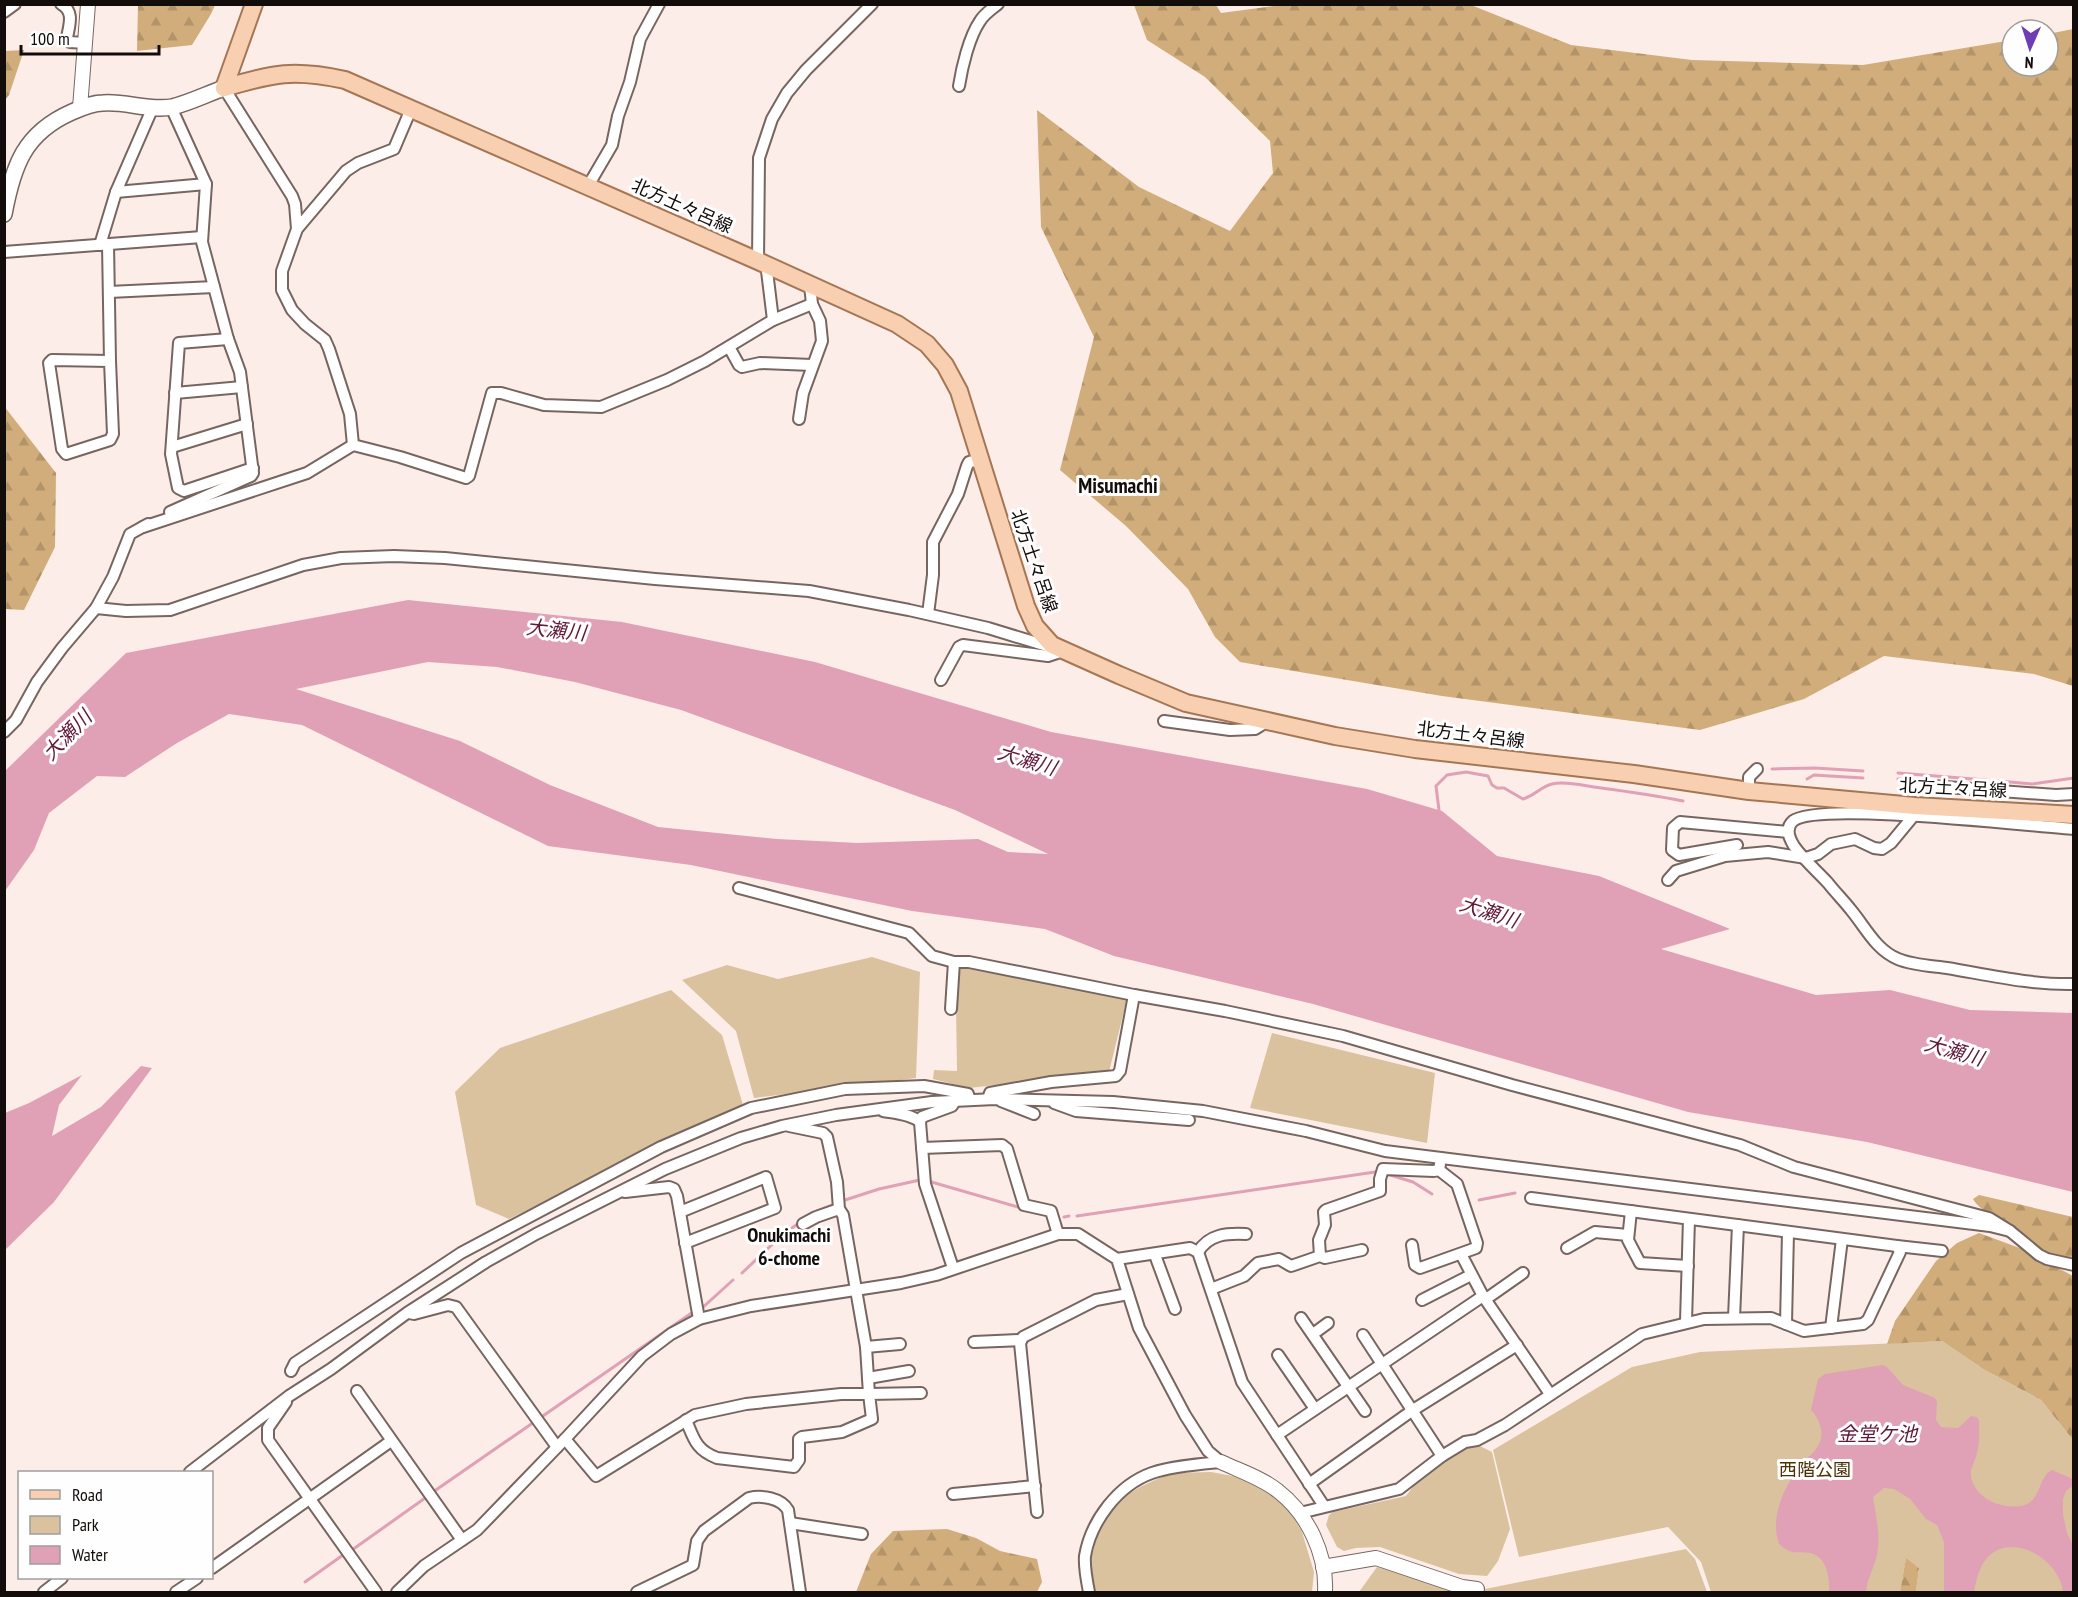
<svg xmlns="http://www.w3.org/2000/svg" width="2078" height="1597" font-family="'PT Sans Narrow','Noto Sans JP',sans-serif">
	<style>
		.green { fill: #dac29f }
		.forest { fill: url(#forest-firs) }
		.water { fill: #e0a1b6; fill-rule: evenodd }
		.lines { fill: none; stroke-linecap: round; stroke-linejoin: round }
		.stream { stroke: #e0a1b6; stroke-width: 3 }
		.minor-casing { stroke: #776660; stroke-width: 14 }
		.tertiary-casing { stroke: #776660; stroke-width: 16 }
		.secondary-casing { stroke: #776660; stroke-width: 18 }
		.primary-casing { stroke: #a57654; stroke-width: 20 }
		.minor { stroke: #fff; stroke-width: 10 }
		.tertiary { stroke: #fff; stroke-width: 14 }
		.secondary { stroke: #fff; stroke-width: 15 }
		.primary { stroke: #f8cfb0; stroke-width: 16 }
		.labels { text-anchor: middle; stroke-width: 6; stroke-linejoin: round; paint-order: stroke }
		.street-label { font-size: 18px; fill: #120c0a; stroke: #fefefe }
		.park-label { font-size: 18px; fill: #4a3207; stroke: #fefefe }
		.water-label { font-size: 20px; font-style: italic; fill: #611938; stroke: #fefefe }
		.neighbourhood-label { font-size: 20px; font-weight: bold; fill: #120c0a; stroke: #fefefe }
		.quarter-label { font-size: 21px; font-weight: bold; fill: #120c0a; stroke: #fefefe }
	</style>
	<defs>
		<pattern id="forest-firs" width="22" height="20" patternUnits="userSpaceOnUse" patternTransform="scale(1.5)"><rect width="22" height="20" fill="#d0ad7a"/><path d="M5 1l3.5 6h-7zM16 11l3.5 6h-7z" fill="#b29468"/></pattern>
	</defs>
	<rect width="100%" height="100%" fill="#fdede8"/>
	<!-- green -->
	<g class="green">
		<polygon points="872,957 920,972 916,1078 754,1098 736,1031 682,980 727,965 778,979"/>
		<polygon points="961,965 1127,999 1109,1072 969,1088 933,1079 934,1070 957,1071 956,1007"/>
		<polygon points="671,990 722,1035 743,1105 509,1219 476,1205 455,1092 500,1048"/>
		<polygon points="1272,1033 1435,1073 1427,1143 1250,1108"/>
		<polygon points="1942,1341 1983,1369 2041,1400 2073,1440 2073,1592 1916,1592 1919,1568 1906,1559 1900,1592 1711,1592 1701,1562 1668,1527 1519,1557 1493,1450 1632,1367 1700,1352"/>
		<polygon points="1474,1443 1492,1452 1510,1529 1498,1561 1487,1576 1459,1574 1380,1547 1356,1548 1344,1551 1337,1547 1326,1525 1329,1515 1333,1512 1406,1496 1415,1484 1459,1450"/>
		<polygon points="1211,1472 1238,1477 1262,1485 1285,1503 1302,1532 1314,1572 1312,1592 1095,1592 1090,1562 1098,1534 1118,1500 1140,1487 1170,1473"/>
		<polygon points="1686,1549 1695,1559 1707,1592 1481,1592 1480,1590"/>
		<polygon points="1377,1567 1466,1592 1359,1592"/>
	</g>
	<!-- forest -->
	<g class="forest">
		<polygon points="1290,4 1471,5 1571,45 1692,60 1863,65 2012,40 2012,66 2048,66 2048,34 2073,29 2073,686 2034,674 1884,656 1804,699 1700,730 1442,696 1240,662 1215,637 1188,589 1126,526 1060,470 1094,337 1041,227 1037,110 1139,187 1230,231 1273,173 1270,141 1205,77 1147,40 1134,5 1216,5 1221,13"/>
		<polygon points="138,5 138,4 215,5 211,14 192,45 137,51"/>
		<polygon points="24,50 9,95 5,100 5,51"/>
		<polygon points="4,406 56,473 55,547 24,610 5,609"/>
		<path d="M1979 1195 2073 1217V1261L2048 1255 2008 1228C2002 1214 1982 1215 1973 1199Z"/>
		<polygon points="1979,1233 2025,1250 2073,1276 2073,1440 2041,1400 1983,1369 1942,1341 1887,1344 1895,1321 1936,1261 1957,1243"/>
		<polygon points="947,1529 976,1538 1000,1551 1037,1559 1042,1582 1037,1592 856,1592 871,1554 893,1531"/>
		<polygon points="1906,1558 1919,1568 1916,1592 1900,1592"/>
	</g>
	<!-- water -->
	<g class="water">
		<path d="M408 600 622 622 815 662 1051 732 1367 789 1442 811 1497 856 1599 876 1730 929 1661 949 1816 995 1890 990 1970 1010 2073 1013V1192L1867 1142 1688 1112 1313 1004 1114 956 1045 929 912 911 691 865 548 846 302 725 229 714 177 743 125 777 97 776 49 813 34 850 5 891V771L126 653ZM428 662 497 667 575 682 681 710 955 810 1048 854 1008 852 978 839 858 843 777 839 658 827 550 785 460 741 296 689Z"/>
		<polygon points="141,1066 152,1068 54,1202 5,1250 5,1113 29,1103 82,1075 59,1105 52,1136 101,1107"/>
		<path d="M1883 1365 1887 1367 1903 1385 1935 1398 1937 1402 1936 1420 1941 1427 1958 1428 1971 1416 1977 1417 1979 1421C1979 1430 1980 1439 1978 1448 1977 1456 1973 1463 1971 1471 1969 1486 1984 1500 1998 1504 2007 1507 2021 1508 2029 1503 2041 1495 2040 1475 2052 1470L2073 1479V1486L2066 1491 2063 1499V1515L2067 1533 2073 1545V1592H2063C2060 1561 2014 1531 1988 1557 1979 1566 1976 1581 1974 1592H1944V1542L1937 1525 1926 1519 1910 1499 1894 1489 1884 1488 1873 1497C1876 1517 1881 1534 1877 1555 1874 1568 1867 1579 1866 1592H1829C1830 1579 1827 1556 1810 1553 1795 1550 1794 1557 1779 1544 1769 1517 1785 1483 1804 1462 1809 1456 1816 1451 1819 1444 1825 1433 1819 1418 1811 1410L1818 1379 1825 1374Z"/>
	</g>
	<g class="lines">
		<!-- stream -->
		<g class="stream">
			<polyline points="1772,769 1815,768 1863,771"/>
			<polyline points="1898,773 1986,780"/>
			<polyline points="1807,779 1814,775 1863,778"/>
			<polyline points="1898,779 1915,780"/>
			<polyline points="1999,781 2032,784 2074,778"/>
			<path d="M1439 810 1436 786 1447 775 1466 772 1488 776 1492 785 1497 788H1504L1523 799C1536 795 1540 787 1552 784 1565 781 1581 785 1594 787 1624 791 1654 795 1683 801"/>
			<polyline points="1387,1174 1413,1182 1432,1194"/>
			<polyline points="928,1181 1018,1207"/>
			<polyline points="1479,1200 1515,1193"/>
			<polyline points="842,1201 879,1189 920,1180"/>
			<polyline points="817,1211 835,1204"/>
			<polyline points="1077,1216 1375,1172"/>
			<polyline points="1064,1217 1069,1216"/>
			<polyline points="742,1273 781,1236 799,1223"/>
			<polyline points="701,1309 733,1280"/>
			<polyline points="433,1492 693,1312"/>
			<polyline points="352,1550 428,1496"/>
			<polyline points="305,1582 343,1555"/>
		</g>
		<defs>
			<g id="minor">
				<path d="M61 4C75 12 69 25 67 38L70 42 85 43"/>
				<polyline points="4,12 15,4"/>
				<path d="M959 86C962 67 969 37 980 21 984 14 992 9 998 4"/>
				<polyline points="224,88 292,196 295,204 297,229"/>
				<polyline points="588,186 612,145 618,116 630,82 640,39 659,4"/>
				<polyline points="116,192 206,184"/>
				<polyline points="108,244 110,361"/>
				<polyline points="100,245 116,192 153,107"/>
				<polyline points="4,252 202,237"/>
				<polyline points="758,261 759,158 772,119 787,93 806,70 872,4"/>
				<polyline points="109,292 214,287"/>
				<polyline points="773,320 812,304"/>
				<polyline points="228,339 179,343 171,454 178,488 184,491 253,468"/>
				<polyline points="729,347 739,365 742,367 760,363 812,365"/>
				<polygon points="52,360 110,361 113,434 110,440 66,454 62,449 49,363"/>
				<polyline points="175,393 242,387"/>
				<polyline points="799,419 803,393 822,341 820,321 812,304 810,285"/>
				<polyline points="353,445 350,414 329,349 325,340 305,324 292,310 282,290 282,271 297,229 346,171 358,163 394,149 411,109"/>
				<polyline points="172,447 247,424"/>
				<polyline points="170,512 251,476 253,473 240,372 228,339 202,242 206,184 171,107"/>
				<polyline points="143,527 307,473 353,445 400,457 466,478 469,476 492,393 501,393 544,405 601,407 667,380 705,361 773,320 767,271 769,266"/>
				<polyline points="96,608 126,611 170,610 303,565 341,558 394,556 445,558 655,579 809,591 909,610 988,628 1047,646 1052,645"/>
				<polyline points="928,614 933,575 933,542 958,494 967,466 969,462 981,460"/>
				<polyline points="941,680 959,647 963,645 1048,656 1063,651"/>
				<polyline points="1164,721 1230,730 1255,729 1266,722"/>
				<polyline points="4,732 16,720 37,682 62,648 96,608 113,577 130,534 148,524"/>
				<polyline points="1919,785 2056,795 2074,794"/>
				<polyline points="1749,791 1749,777 1757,769"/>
				<path d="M2074 829C2030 826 1818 801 1793 821 1785 828 1789 838 1794 846 1803 859 1817 871 1828 883 1835 892 1844 901 1851 910 1866 928 1876 950 1898 959 1912 965 1932 966 1947 968 1989 975 2031 985 2074 984"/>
				<polyline points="1737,845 1679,855 1672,850 1673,828 1680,822 1788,832"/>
				<polyline points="1668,880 1676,871 1725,856 1768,852 1806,858 1818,854 1831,844 1855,839 1874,848 1882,849 1891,843 1915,814"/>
				<polyline points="739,888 909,933 932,956 954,962 969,962 1134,995 1225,1011 1343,1036 1512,1085 1740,1145 1794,1167 1989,1218 2010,1231 2039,1255 2047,1259 2074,1265"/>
				<polyline points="951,1009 954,962"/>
				<polyline points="989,1096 990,1093 1051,1082 1116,1076 1120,1071 1134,995"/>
				<polyline points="1001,1101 1034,1114"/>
				<polyline points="1054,1103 1076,1111 1189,1120"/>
				<path d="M883 1111C894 1113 911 1114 920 1122L925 1184 953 1268"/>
				<polyline points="920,1122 922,1117 952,1106 955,1101"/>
				<polyline points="922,1148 1002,1145 1007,1149 1024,1205 1051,1211 1058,1234"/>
				<polyline points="625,1192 669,1187 674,1189 677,1196 699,1319"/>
				<polyline points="1631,1211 1628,1240 1640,1263 1688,1266"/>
				<polyline points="680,1212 766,1177 775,1208 685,1243"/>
				<polyline points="803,1224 816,1217 839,1209"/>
				<polyline points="1412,1245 1415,1265 1420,1268 1476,1248 1477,1243 1457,1184 1439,1170"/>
				<polyline points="1897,1246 1942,1251"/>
				<polyline points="1567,1248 1595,1232 1628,1235"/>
				<path d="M1198 1252C1209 1234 1227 1233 1246 1234"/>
				<polyline points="1461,1254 1483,1296"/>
				<polyline points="1155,1255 1175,1309"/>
				<polyline points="1320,1256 1319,1240 1325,1225 1324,1212 1326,1210 1380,1191 1380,1179 1383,1169 1434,1171 1439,1170 1441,1158"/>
				<polyline points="1117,1259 1190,1248 1198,1252 1242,1382 1324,1506"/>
				<polyline points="1211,1289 1244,1276 1258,1263 1279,1259 1291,1266 1320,1256 1325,1258 1362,1250"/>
				<polyline points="1486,1299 1523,1273"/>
				<polyline points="1422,1300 1471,1275"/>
				<polyline points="409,1313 414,1314 448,1305 456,1307 557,1447"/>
				<polyline points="1301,1318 1365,1411"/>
				<polyline points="1734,1318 1738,1225"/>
				<polyline points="1686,1322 1689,1219"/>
				<polyline points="1786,1324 1788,1232"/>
				<polyline points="1831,1328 1842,1239"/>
				<polyline points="1313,1334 1328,1323"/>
				<polyline points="1363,1335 1442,1456"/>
				<polyline points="974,1342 1021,1340"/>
				<polyline points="866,1347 900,1344"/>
				<polyline points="1278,1355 1315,1409"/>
				<polyline points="291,1371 295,1363 461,1253 661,1147 751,1108 845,1089 924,1086 968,1094 970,1100"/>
				<polyline points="868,1378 909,1371"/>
				<polyline points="357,1391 462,1540"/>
				<polyline points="286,1402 268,1428 268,1440 376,1592"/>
				<path d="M686 1420C694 1439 696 1450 717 1458L794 1467 799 1460V1439L802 1437 842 1432 872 1419 869 1394 921 1393"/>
				<polyline points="1277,1435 1483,1296 1550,1394"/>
				<polyline points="565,1439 596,1476 695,1415 746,1404 841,1394 869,1394 866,1347 843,1215 839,1209 837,1182 827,1137 823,1133 789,1126"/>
				<polyline points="190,1472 289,1396 331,1369 407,1313 486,1262 536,1234 665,1169 741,1138 782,1126 836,1115 932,1102 995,1099 1113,1102 1203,1111 1306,1131 1385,1151 1990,1226 2010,1231"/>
				<polyline points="1309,1484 1413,1410 1517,1345"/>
				<polyline points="953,1494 1035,1486"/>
				<polyline points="1037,1512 1020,1343 1023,1337 1096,1300 1128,1294"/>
				<polyline points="1300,1513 1399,1489 1442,1456 1465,1442 1477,1440 1505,1425 1642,1334 1704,1319 1771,1318 1804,1331 1863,1324 1868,1320 1900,1252 1897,1246 1531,1198"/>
				<polyline points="790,1523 862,1534"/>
				<polyline points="212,1568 391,1441"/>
				<polyline points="44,1592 62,1578"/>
				<polyline points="176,1592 197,1578"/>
				<polyline points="397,1592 424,1566 477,1530 565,1439 642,1356 671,1334 699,1319 751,1306 901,1283 936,1275 1058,1234 1078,1234 1117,1259 1139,1328 1185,1415 1208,1451 1221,1462"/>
				<path d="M637 1592 693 1565 697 1541 704 1531 749 1498C762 1495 781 1498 788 1510L800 1592"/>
				<path d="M1089 1592C1087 1582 1084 1567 1085 1556 1091 1521 1118 1485 1152 1473 1172 1466 1200 1464 1221 1462"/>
			</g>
			<g id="tertiary">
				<polyline points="80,108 88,4"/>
				<path d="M1221 1462C1240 1471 1262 1478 1278 1491 1308 1514 1327 1555 1325 1592"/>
				<polyline points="1323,1567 1376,1558 1462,1587 1477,1589"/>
			</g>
			<path id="secondary" d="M4 214C13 166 24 133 72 112 81 108 92 103 103 103 125 101 149 111 172 107 189 103 207 94 224 88"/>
			<g id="primary">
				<path d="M224 88C274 73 294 69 345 80L758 261 897 324 927 344 945 365 959 391 1026 606 1035 626 1052 645 1119 675 1186 703 1335 736 1415 749 1634 774 1749 791 1915 806 2074 815"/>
				<polyline points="224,88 254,4"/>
			</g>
		</defs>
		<!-- minor casing -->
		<use href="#minor" class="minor-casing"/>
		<!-- tertiary casing -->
		<use href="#tertiary" class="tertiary-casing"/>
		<!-- secondary casing -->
		<use href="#secondary" class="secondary-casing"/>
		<!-- primary casing -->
		<use href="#primary" class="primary-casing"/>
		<!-- minor -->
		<use href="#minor" class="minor"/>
		<!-- tertiary -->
		<use href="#tertiary" class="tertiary"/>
		<!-- secondary -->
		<use href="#secondary" class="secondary"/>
		<!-- primary -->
		<use href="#primary" class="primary"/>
	</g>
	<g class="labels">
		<!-- street labels -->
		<g class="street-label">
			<text transform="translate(682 206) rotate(24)" y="6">北方土々呂線</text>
			<text transform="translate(1034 561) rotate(71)" y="6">北方土々呂線</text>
			<text transform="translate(1471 735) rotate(7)" y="6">北方土々呂線</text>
			<text transform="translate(1953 788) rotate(3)" y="6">北方土々呂線</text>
		</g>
		<!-- park labels -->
		<g class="park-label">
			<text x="1815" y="1476">西階公園</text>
		</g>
		<!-- water labels -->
		<g class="water-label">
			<text transform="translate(556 630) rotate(6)" y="7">大瀬川</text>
			<text transform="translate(67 735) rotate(-46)" y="7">大瀬川</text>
			<text transform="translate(1027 760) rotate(17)" y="7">大瀬川</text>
			<text transform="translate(1489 912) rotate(18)" y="7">大瀬川</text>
			<text transform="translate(1954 1051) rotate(16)" y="7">大瀬川</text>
			<text x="1877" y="1441">金堂ケ池</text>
		</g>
		<!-- neighbourhood labels -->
		<g class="neighbourhood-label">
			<text x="789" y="1242">Onukimachi<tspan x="789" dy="23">6-chome</tspan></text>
		</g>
		<!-- quarter labels -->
		<g class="quarter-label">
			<text x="1118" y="493">Misumachi</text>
		</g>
	</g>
	<!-- border -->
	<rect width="2078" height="1597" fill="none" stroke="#120c0a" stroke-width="12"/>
	<!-- legend -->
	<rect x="18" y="1471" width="195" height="108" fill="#fefefe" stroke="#a09d9c" stroke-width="1.5"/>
	<rect x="30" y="1490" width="30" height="9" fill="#f8cfb0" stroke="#a09d9c" stroke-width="1.5"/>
	<text x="72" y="1501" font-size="18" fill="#120c0a">Road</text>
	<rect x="30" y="1516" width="30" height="18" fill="#dac29f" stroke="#a09d9c" stroke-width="1.5"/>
	<text x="72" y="1531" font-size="18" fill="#120c0a">Park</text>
	<rect x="30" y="1546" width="30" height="18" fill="#e0a1b6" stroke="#a09d9c" stroke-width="1.5"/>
	<text x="72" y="1561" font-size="18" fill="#120c0a">Water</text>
	<!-- north arrow -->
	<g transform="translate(2030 48) rotate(183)"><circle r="28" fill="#fefefe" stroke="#a09d9c" stroke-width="1.5"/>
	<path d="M0-4.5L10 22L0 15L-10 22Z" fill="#6e3cb3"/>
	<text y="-9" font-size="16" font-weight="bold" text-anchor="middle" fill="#120c0a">N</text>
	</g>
	<!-- scale -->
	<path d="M21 45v9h138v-9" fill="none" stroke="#120c0a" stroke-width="3"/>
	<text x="30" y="45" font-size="18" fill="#120c0a" stroke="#fefefe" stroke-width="4.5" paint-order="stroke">100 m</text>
</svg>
